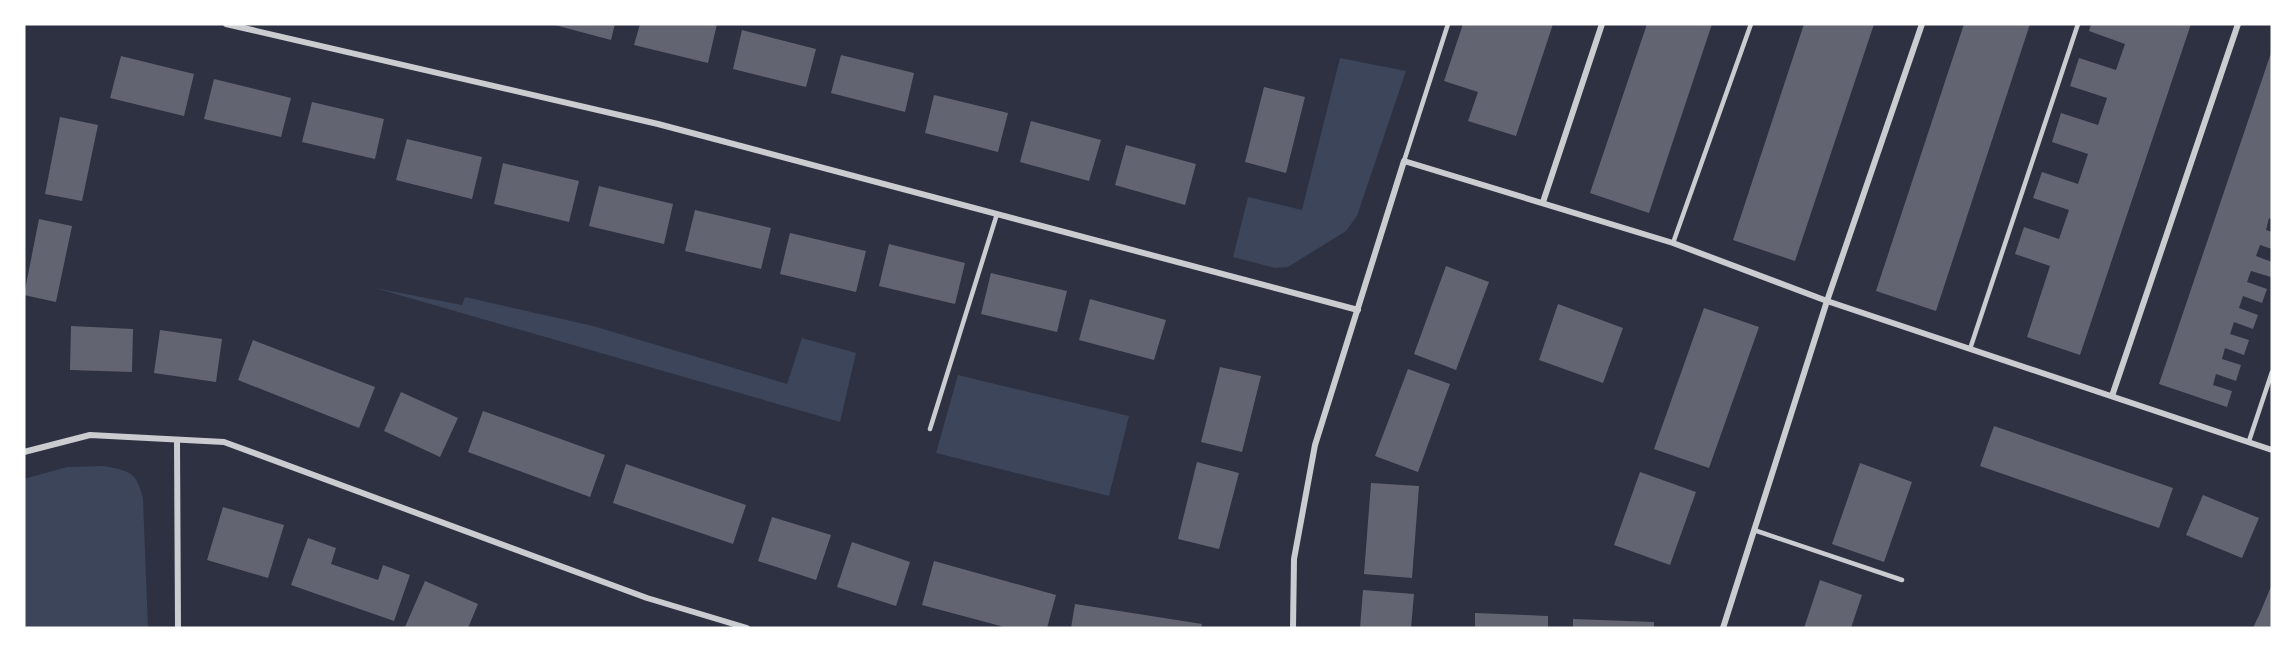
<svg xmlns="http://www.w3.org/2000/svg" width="2296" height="652" font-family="'Open Sans',sans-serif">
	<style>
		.green { fill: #3c4559 }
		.building { fill: #626471 }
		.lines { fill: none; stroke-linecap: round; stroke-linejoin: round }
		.service { stroke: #caccd0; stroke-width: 4.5 }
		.minor { stroke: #caccd0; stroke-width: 6 }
	</style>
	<rect width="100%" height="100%" fill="#2d3142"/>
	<!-- green -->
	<g class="green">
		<polygon points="1340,58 1406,71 1357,216 1346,231 1288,267 1275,268 1233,257 1248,197 1302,210"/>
		<polygon points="375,288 462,305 465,297 593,326 787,384 802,338 856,353 840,422"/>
		<polygon points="958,375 1129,416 1109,496 936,453"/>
		<path d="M104 466C130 471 137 472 143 499L148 628H24V479L67 467Z"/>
	</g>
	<!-- building -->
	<g class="building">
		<polygon points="551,24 615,24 611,40"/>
		<polygon points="640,24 717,24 708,63 634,45"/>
		<polygon points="1463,24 1553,24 1516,136 1468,121 1478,92 1444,81"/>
		<polygon points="1647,24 1712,24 1649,213 1590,193"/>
		<polygon points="1804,24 1874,24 1795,261 1733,240"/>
		<polygon points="1964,24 2030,24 1936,311 1876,291"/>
		<polygon points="2091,24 2191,24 2080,355 2027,337 2050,266 2015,254 2024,227 2059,239 2069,210 2033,198 2042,172 2078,184 2088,154 2052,142 2061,113 2098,125 2107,98 2070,86 2079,58 2116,70 2125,44 2089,31"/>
		<polygon points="742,30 816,49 806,87 733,69"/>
		<polygon points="2272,50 2272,220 2269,218 2266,230 2272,232 2272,249 2260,245 2256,256 2272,262 2272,274 2271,277 2251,271 2247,282 2267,289 2262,303 2243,296 2239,308 2258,315 2253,329 2234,322 2230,334 2249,340 2244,355 2225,348 2222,359 2241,365 2236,381 2216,374 2213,385 2232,391 2227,407 2159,384"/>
		<polygon points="841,55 914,73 905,112 831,93"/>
		<polygon points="121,56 194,74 184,116 110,98"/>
		<polygon points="214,79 291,98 281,137 204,119"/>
		<polygon points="1264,87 1305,97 1286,173 1245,162"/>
		<polygon points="934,95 1008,113 998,152 925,133"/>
		<polygon points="312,102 384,119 375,159 302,142"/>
		<polygon points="60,117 98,125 82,201 45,194"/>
		<polygon points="1031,121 1101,140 1089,181 1020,162"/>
		<polygon points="407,139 482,157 472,199 396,180"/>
		<polygon points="1126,145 1196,164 1185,205 1115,185"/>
		<polygon points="503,163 579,181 569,222 494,204"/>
		<polygon points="599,186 673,204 664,244 589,226"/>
		<polygon points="695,210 771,228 761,269 685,251"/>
		<polygon points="39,219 72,226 56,302 24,295"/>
		<polygon points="790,233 866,251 856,292 780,274"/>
		<polygon points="889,244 965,263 955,304 879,286"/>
		<polygon points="1446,266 1489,282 1456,370 1414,354"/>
		<polygon points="991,273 1067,291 1057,332 981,314"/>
		<polygon points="1090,299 1166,320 1154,360 1079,340"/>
		<polygon points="1558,304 1623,328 1603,383 1539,360"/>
		<polygon points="1704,308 1759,327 1709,468 1654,449"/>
		<polygon points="71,326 133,329 132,372 70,370"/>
		<polygon points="160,330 222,339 216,382 154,373"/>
		<polygon points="253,340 375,387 359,428 238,380"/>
		<polygon points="1220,367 1261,376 1242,452 1201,442"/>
		<polygon points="1408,369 1450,384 1418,472 1375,456"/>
		<polygon points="401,392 458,418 440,457 384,431"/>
		<polygon points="483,411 605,455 590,497 468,452"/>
		<polygon points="1994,426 2173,488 2159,528 1980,466"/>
		<polygon points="1197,462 1239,473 1219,549 1178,539"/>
		<polygon points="1860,463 1912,482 1884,562 1832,544"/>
		<polygon points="626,464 746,505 733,544 613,503"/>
		<polygon points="1640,472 1696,492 1670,565 1614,545"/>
		<polygon points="1371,483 1419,486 1412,578 1364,574"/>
		<polygon points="2203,495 2259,518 2242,558 2186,535"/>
		<polygon points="223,507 284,525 268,578 207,560"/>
		<polygon points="772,517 831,535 816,580 758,561"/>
		<polygon points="308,538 336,548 331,564 378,580 383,565 410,575 394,621 291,585"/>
		<polygon points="852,542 910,562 896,606 837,587"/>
		<polygon points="934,561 1056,595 1047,628 1008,628 922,605"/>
		<polygon points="1820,580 1862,595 1851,628 1804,628"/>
		<polygon points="425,581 478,604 468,628 405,627"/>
		<polygon points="2272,584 2272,628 2253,628 2260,613"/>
		<polygon points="1363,590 1414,594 1411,628 1360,628"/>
		<polygon points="1075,604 1202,624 1201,628 1071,628"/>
		<polygon points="1475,613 1548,616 1548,628 1475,628"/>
		<polygon points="1573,619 1654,622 1654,628 1573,628"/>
	</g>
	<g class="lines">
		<!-- service -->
		<g class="service">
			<polyline points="1404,161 1448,24"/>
			<polyline points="1673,243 1751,24"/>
			<polyline points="1970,349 2078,24"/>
			<polyline points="930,429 997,214"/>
			<polyline points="2249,441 2272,372"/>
			<polyline points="1754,530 1902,580"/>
		</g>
		<!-- minor -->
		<g class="minor">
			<polyline points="226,24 658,124 1358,310"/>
			<polyline points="1543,202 1602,24"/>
			<polyline points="2112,396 2238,24"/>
			<polyline points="177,440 178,628"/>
			<polyline points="24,452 90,435 224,442 647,598 747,628"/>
			<polyline points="1293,628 1294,559 1315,445 1404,161 1673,243 1827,301 2272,450"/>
			<polyline points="1723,628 1827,301 1922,24"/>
		</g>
	</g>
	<!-- border -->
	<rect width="2296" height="652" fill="none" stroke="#ffffff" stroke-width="51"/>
</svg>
